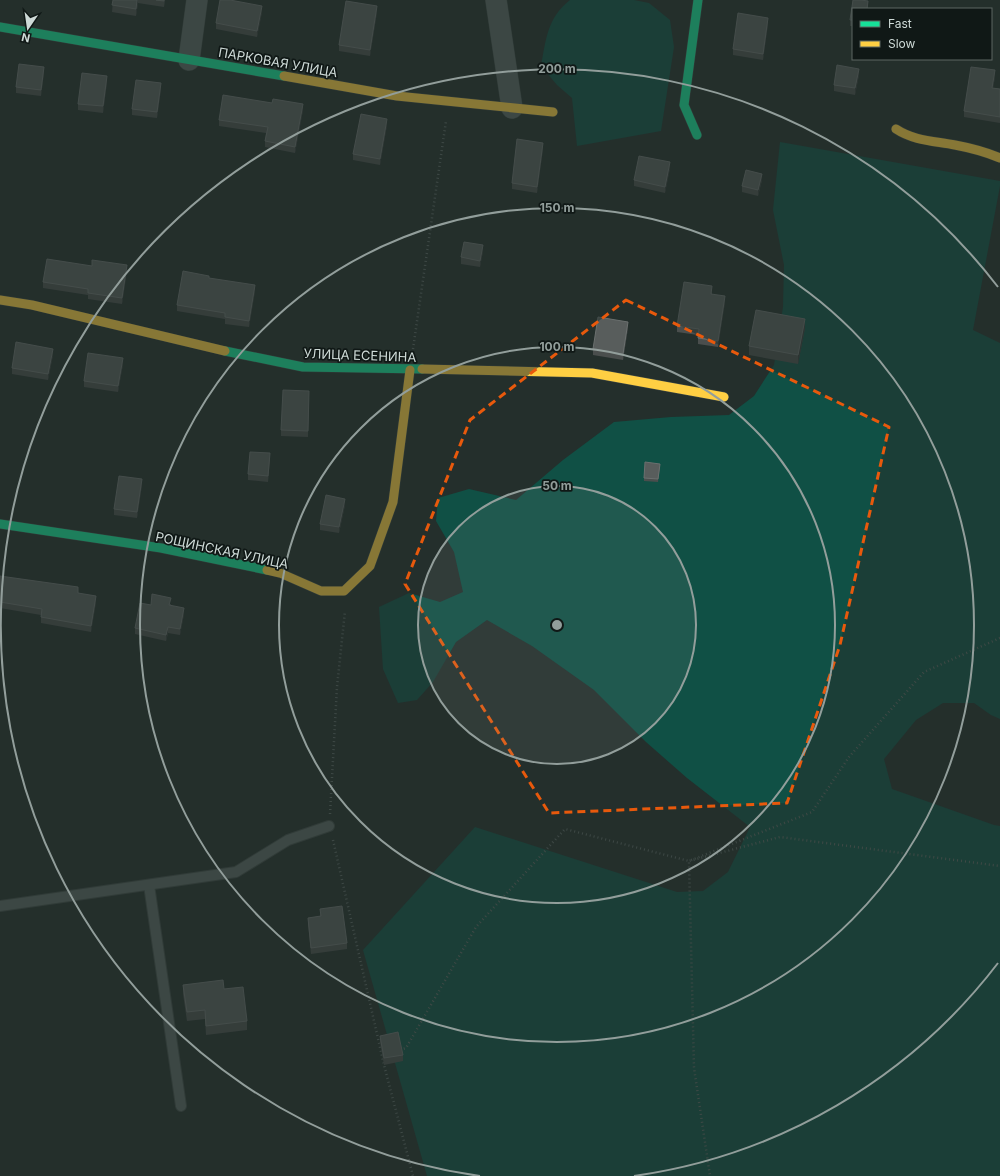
<svg xmlns="http://www.w3.org/2000/svg" width="1000" height="1176" font-family="Inter,sans-serif">
	<style>
		.green { fill: #105045 }
		.lines { fill: none; stroke-linecap: round; stroke-linejoin: round }
		.lane-casing { stroke: #404a47; stroke-width: 12 }
		.street-casing { stroke: #404a47; stroke-width: 22 }
		.fast-casing { stroke: #404a47; stroke-width: 10 }
		.slow-casing { stroke: #404a47; stroke-width: 10 }
		.path { stroke: #5e6865; stroke-width: 2.5; stroke-dasharray: 1 3; stroke-linecap: butt }
		.lane { stroke: #596562; stroke-width: 10 }
		.street { stroke: #596562; stroke-width: 21 }
		.fast { stroke: #16e098; stroke-width: 9 }
		.slow { stroke: #ffcf43; stroke-width: 9 }
		.wall { fill: #4a4e4d }
		.shaded-wall { fill: #353b3a }
		.building { fill: #585d5c; stroke: #6b706f }
		.marked { fill: none; stroke: #e8590c; stroke-width: 3; stroke-dasharray: 8 5; stroke-linejoin: round }
		.ring { fill: none; stroke: #929e9b; stroke-width: 2 }
		.labels { text-anchor: middle; stroke-width: 3.5; stroke-linejoin: round; paint-order: stroke }
		.street-label { font-size: 13px; fill: #cedad7; stroke: #101816 }
		.centre { fill: #929e9b; stroke: #101816; stroke-width: 2 }
		.ring-label { font-size: 12px; text-anchor: middle; font-weight: bold; fill: #929e9b; stroke: #101816; stroke-width: 3.5; stroke-linejoin: round; paint-order: stroke }
	</style>
	<rect width="100%" height="100%" fill="#242f2c"/>
	<!-- green -->
	<g class="green">
		<path d="M570 0H634L649 3 670 20 674 47 661 131 577 146 572 98 557 85 541 66C546 40 547 18 570 0Z"/>
		<polygon points="780,142 1000,181 1000,186 973,330 1000,343 1000,719 991,715 974,703 943,703 916,720 884,759 892,789 994,825 1000,826 1000,1176 427,1176 363,950 475,827 677,892 703,891 728,872 750,827 687,778 646,742 594,690 532,646 487,620 456,642 433,682 417,700 398,703 383,669 379,607 409,593 440,602 463,592 454,552 436,521 438,498 469,489 516,500 563,460 614,422 671,417 729,415 754,396 774,365 783,307 784,265 773,210"/>
	</g>
	<g class="lines">
		<defs>
			<g id="lane">
				<polyline points="149,885 181,1106"/>
				<polyline points="0,906 236,872 288,840 329,826"/>
			</g>
			<g id="street">
				<polyline points="496,0 512,108"/>
				<polyline points="189,60 197,0"/>
			</g>
			<g id="fast">
				<polyline points="0,27 284,76"/>
				<polyline points="697,135 684,105 698,0"/>
				<polyline points="225,351 303,367 422,369"/>
				<polyline points="0,524 161,548 267,570"/>
			</g>
			<g id="slow">
				<polyline points="284,76 397,96 553,112"/>
				<path d="M896 129C914 141 935 141 955 145 971 148 986 152 1000 158"/>
				<polyline points="0,300 32,305 225,351"/>
				<polyline points="422,369 592,373 724,397"/>
				<polyline points="267,570 280,573 321,591 344,591 370,566 393,502 410,370"/>
			</g>
		</defs>
		<!-- lane casing -->
		<use href="#lane" class="lane-casing"/>
		<!-- street casing -->
		<use href="#street" class="street-casing"/>
		<!-- fast casing -->
		<use href="#fast" class="fast-casing"/>
		<!-- slow casing -->
		<use href="#slow" class="slow-casing"/>
		<!-- path -->
		<g class="path">
			<polyline points="413,349 446,121"/>
			<polyline points="1000,638 924,672 849,757 812,812 689,861 780,837 1000,866"/>
			<polyline points="330,814 337,687 345,611"/>
			<polyline points="333,840 384,1065 413,1176"/>
			<polyline points="400,1050 406,1048 476,927 565,829 689,861 694,1068 710,1176"/>
		</g>
		<!-- lane -->
		<use href="#lane" class="lane"/>
		<!-- street -->
		<use href="#street" class="street"/>
		<!-- fast -->
		<use href="#fast" class="fast"/>
		<!-- slow -->
		<use href="#slow" class="slow"/>
	</g>
	<!-- wall -->
	<g class="wall">
		<polygon points="113,0 165,0 164,7 138,3 136,16 112,12"/>
		<polygon points="853,0 861,0 868,1 868,9 853,9 853,26 850,26 850,20"/>
		<polygon points="262,12 257,37 216,29 216,23"/>
		<polygon points="377,12 370,56 339,51 339,45"/>
		<polygon points="768,24 763,60 733,55 733,49"/>
		<polygon points="44,73 41,96 16,93 16,87"/>
		<polygon points="859,75 855,95 834,91 834,85"/>
		<polygon points="995,77 993,88 1000,89 1000,123 964,117 964,111"/>
		<polygon points="107,82 103,113 78,110 78,104"/>
		<polygon points="161,89 157,118 132,115 132,109"/>
		<polygon points="303,110 295,153 265,147 265,141 266,133 219,126 219,120"/>
		<polygon points="387,125 380,165 353,160 353,154"/>
		<polygon points="543,149 537,193 512,189 512,183"/>
		<polygon points="670,168 665,193 634,186 634,180"/>
		<polygon points="762,180 758,196 742,192 742,186"/>
		<polygon points="483,251 480,267 461,264 461,257"/>
		<polygon points="127,271 122,304 88,299 88,295 43,288 43,282"/>
		<polygon points="209,278 255,291 249,327 225,324 225,319 177,311 177,305"/>
		<polygon points="712,292 712,294 725,302 718,347 698,344 698,335 677,332 677,326"/>
		<polygon points="628,328 623,360 593,355 593,349"/>
		<polygon points="805,328 798,364 749,355 749,346"/>
		<polygon points="53,355 48,380 12,374 12,368"/>
		<polygon points="123,364 118,392 84,387 84,381"/>
		<polygon points="309,391 308,437 281,436 281,430"/>
		<polygon points="270,459 268,482 248,480 248,474"/>
		<polygon points="660,467 658,482 644,481 644,478"/>
		<polygon points="142,485 137,518 114,515 114,509"/>
		<polygon points="345,505 339,533 320,530 320,524"/>
		<polygon points="0,576 78,593 96,602 91,632 41,623 41,615 0,608"/>
		<polygon points="171,604 171,606 184,614 180,635 168,633 166,641 135,634 135,628 151,605"/>
		<polygon points="320,909 347,943 347,949 311,954 308,924 308,918 320,916"/>
		<polygon points="183,985 224,989 247,1021 247,1030 206,1035 205,1019 187,1021 183,994"/>
		<polygon points="380,1036 403,1055 403,1061 384,1065 380,1042"/>
	</g>
	<!-- shaded-wall -->
	<g class="shaded-wall">
		<polygon points="137,0 138,3 136,16 136,9"/>
		<polygon points="262,6 262,12 257,37 257,31"/>
		<polygon points="377,6 377,12 370,56 370,50"/>
		<polygon points="768,18 768,24 763,60 763,54"/>
		<polygon points="44,67 44,73 41,96 41,90"/>
		<polygon points="859,69 859,75 855,95 855,88"/>
		<polygon points="995,70 995,77 992,94 992,88"/>
		<polygon points="107,76 107,82 103,113 103,106"/>
		<polygon points="161,83 161,89 157,118 157,112"/>
		<polygon points="303,104 303,110 295,153 295,147"/>
		<polygon points="387,119 387,125 380,165 380,159"/>
		<polygon points="543,143 543,149 537,193 537,187"/>
		<polygon points="670,162 670,168 665,193 665,187"/>
		<polygon points="762,174 762,180 758,196 758,190"/>
		<polygon points="483,245 483,251 480,267 480,261"/>
		<polygon points="127,265 127,271 122,304 122,298"/>
		<polygon points="255,285 255,291 249,327 249,321"/>
		<polygon points="725,296 725,302 718,347 718,341"/>
		<polygon points="805,319 805,328 798,364 798,355"/>
		<polygon points="628,322 628,328 623,360 623,354"/>
		<polygon points="53,349 53,355 48,380 48,374"/>
		<polygon points="123,358 123,364 118,392 118,386"/>
		<polygon points="142,479 142,485 137,518 137,512"/>
		<polygon points="345,499 345,505 339,533 339,527"/>
		<polygon points="96,596 96,602 91,632 91,626"/>
		<polygon points="184,608 184,614 180,635 180,629"/>
		<polygon points="168,627 168,633 166,641 166,635"/>
	</g>
	<!-- building -->
	<g class="building">
		<polygon points="113,0 137,0 136,9 112,5"/>
		<polygon points="156,0 164,0 164,1"/>
		<polygon points="220,0 230,0 262,6 257,31 216,23"/>
		<polygon points="853,0 861,0 868,1 867,9 853,9 853,20 850,20"/>
		<polygon points="346,1 377,6 370,50 339,45"/>
		<polygon points="738,13 768,18 763,54 733,49"/>
		<polygon points="19,64 44,67 41,90 16,87"/>
		<polygon points="837,65 859,69 855,88 834,85"/>
		<polygon points="971,67 995,70 992,88 1000,89 1000,117 964,111"/>
		<polygon points="82,73 107,76 103,106 78,104"/>
		<polygon points="136,80 161,83 157,112 132,109"/>
		<polygon points="223,95 272,103 273,99 303,104 295,147 265,141 268,127 219,120"/>
		<polygon points="361,114 387,119 380,159 353,154"/>
		<polygon points="517,139 543,143 537,187 512,183"/>
		<polygon points="639,156 670,162 665,187 634,180"/>
		<polygon points="746,170 762,174 758,190 742,186"/>
		<polygon points="464,242 483,245 480,261 461,257"/>
		<polygon points="47,259 92,266 92,260 127,265 122,298 88,293 88,289 43,282"/>
		<polygon points="183,271 209,276 209,278 255,285 249,321 225,317 225,313 177,305"/>
		<polygon points="684,282 712,286 711,294 725,296 718,341 698,338 699,329 677,326"/>
		<polygon points="756,310 805,319 798,355 749,346"/>
		<polygon points="598,317 628,322 623,354 593,349"/>
		<polygon points="16,342 53,349 48,374 12,368"/>
		<polygon points="88,353 123,358 118,386 84,381"/>
		<polygon points="283,390 309,391 308,431 281,430"/>
		<polygon points="250,452 270,453 268,476 248,474"/>
		<polygon points="645,462 660,464 658,479 644,478"/>
		<polygon points="119,476 142,479 137,512 114,509"/>
		<polygon points="326,495 345,499 339,527 320,524"/>
		<polygon points="0,576 78,587 78,593 96,596 91,626 41,617 42,609 0,602"/>
		<polygon points="152,594 171,598 169,605 184,608 180,629 168,627 166,635 135,628 140,603 151,605"/>
		<polygon points="342,906 347,943 311,948 308,918 321,916 320,909"/>
		<polygon points="223,980 224,989 243,987 247,1021 206,1026 205,1010 187,1012 183,985"/>
		<polygon points="398,1032 403,1055 384,1058 380,1036"/>
	</g>
	<!-- marked area -->
	<path d="M0 0H1000V1176H0ZM626 300 889 427 840 645 787 803 549 813 405 584 470 420Z" fill="#242f2c" fill-opacity=".55" fill-rule="evenodd"/>
	<path class="marked" d="M626 300 889 427 840 645 787 803 549 813 405 584 470 420Z"/>
	<!-- distance rings -->
	<circle cx="557" cy="625" r="139" fill="#929e9b" fill-opacity=".12"/>
	<g class="ring">
		<circle cx="557" cy="625" r="139"/>
		<circle cx="557" cy="625" r="278"/>
		<circle cx="557" cy="625" r="417"/>
		<path d="M998 963A556 556 0 0 1 634 1176M480 1176A556 556 0 1 1 998 287"/>
	</g>
	<g class="labels">
		<!-- street labels -->
		<g class="street-label">
			<text transform="translate(278 62) rotate(10)" y="5">ПАРКОВАЯ УЛИЦА</text>
			<text transform="translate(360 355) rotate(2)" y="5">УЛИЦА ЕСЕНИНА</text>
			<text transform="translate(222 550) rotate(12)" y="5">РОЩИНСКАЯ УЛИЦА</text>
		</g>
	</g>
	<circle cx="557" cy="625" r="6" class="centre"/>
	<g class="ring-label">
		<text x="557" y="73">200 m</text>
		<text x="557" y="212">150 m</text>
		<text x="557" y="351">100 m</text>
		<text x="557" y="490">50 m</text>
	</g>
	<!-- legend -->
	<rect x="852" y="8" width="140" height="52" fill="#101816" stroke="#5c6663"/>
	<rect x="860" y="21" width="20" height="6" fill="#16e098" stroke="#5c6663"/>
	<text x="888" y="28" font-size="12" fill="#cedad7">Fast</text>
	<rect x="860" y="41" width="20" height="6" fill="#ffcf43" stroke="#5c6663"/>
	<text x="888" y="48" font-size="12" fill="#cedad7">Slow</text>
	<!-- north arrow -->
	<g transform="translate(28 28) rotate(193)" stroke="#101816" stroke-width="3" paint-order="stroke">
	<path d="M0-3L7 15L0 10L-7 15Z" fill="#cedad7"/>
	<text y="-6" font-size="11" font-weight="bold" text-anchor="middle" fill="#cedad7">N</text>
	</g>
</svg>
